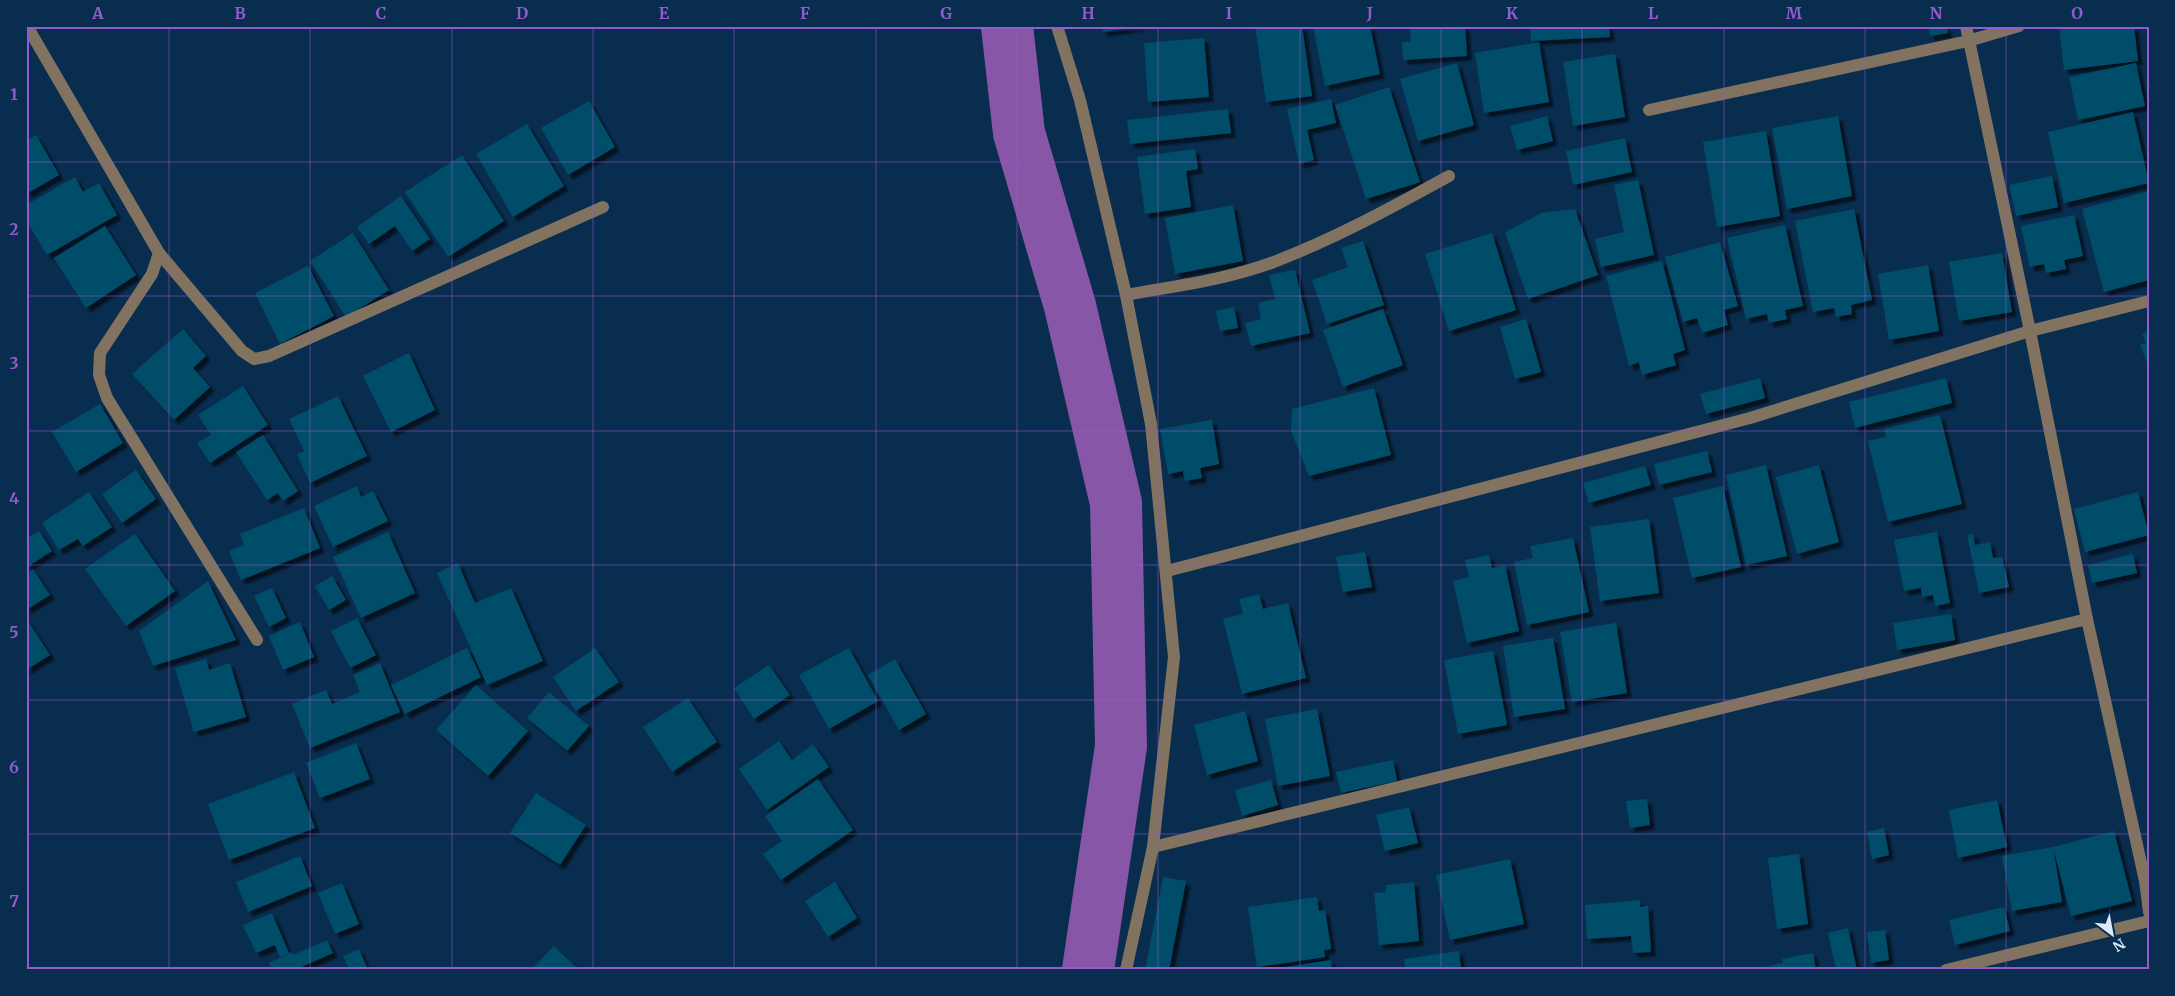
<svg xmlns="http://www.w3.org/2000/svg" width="2175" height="996" font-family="Merriweather,serif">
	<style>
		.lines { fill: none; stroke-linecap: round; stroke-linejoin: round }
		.river { stroke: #8856a7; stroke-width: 52 }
		.building { fill: #014d69; filter: url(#shadow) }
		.minor { stroke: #827260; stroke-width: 12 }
		.grid { fill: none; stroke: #935cce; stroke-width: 1; stroke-opacity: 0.55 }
		.neatline { fill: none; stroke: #935cce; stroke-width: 2 }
		.grid-label { font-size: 16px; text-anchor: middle; font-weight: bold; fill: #935cce }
	</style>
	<defs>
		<filter id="shadow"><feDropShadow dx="4.5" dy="4.5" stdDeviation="1" flood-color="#0009"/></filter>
	</defs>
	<rect width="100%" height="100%" fill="#092d4f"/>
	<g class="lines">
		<!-- river -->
		<polyline class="river" points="1007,26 1019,133 1070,306 1116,503 1121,746 1088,970"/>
	</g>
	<!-- building -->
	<g class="building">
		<polygon points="1102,26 1140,26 1140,27 1103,32"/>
		<polygon points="1255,26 1302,26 1312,96 1266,102"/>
		<polygon points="1313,26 1370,26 1380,74 1325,86"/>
		<polygon points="1410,26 1465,26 1467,56 1403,60 1402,42 1411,42"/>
		<polygon points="1530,26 1609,26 1610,37 1531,41"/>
		<polygon points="1929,26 1946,26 1948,33 1930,36"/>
		<polygon points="2059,26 2134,26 2138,61 2064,70"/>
		<polygon points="1204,38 1209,97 1148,102 1144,43"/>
		<polygon points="1539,42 1549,102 1484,113 1475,53"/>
		<polygon points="1615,54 1625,117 1573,126 1563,62"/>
		<polygon points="1457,63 1474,125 1418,141 1400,79"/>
		<polygon points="2136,63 2145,106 2078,120 2069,77"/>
		<polygon points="1389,87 1420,182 1366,199 1335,105"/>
		<polygon points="1331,99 1336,123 1307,130 1314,160 1299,164 1287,109"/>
		<polygon points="589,101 615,147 568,175 541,128"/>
		<polygon points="1228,109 1231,133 1130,144 1127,120"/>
		<polygon points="2133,112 2149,183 2064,203 2048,132"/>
		<polygon points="1547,116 1553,141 1517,150 1510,126"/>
		<polygon points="1838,116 1852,196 1787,209 1772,128"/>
		<polygon points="527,124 564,186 513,217 476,154"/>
		<polygon points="1766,131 1780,216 1717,227 1703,142"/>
		<polygon points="36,135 59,175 26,194 26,141"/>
		<polygon points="1625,138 1632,172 1573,185 1566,151"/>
		<polygon points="1195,149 1198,169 1186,171 1191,207 1145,214 1137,157"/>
		<polygon points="462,155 504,221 448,257 405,192"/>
		<polygon points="2052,176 2058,207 2016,216 2009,185"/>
		<polygon points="75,177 83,192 99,183 117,215 47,255 26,220 26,205"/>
		<polygon points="1638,180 1654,255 1601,267 1595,239 1624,232 1614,185"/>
		<polygon points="2149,191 2149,280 2104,292 2082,209"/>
		<polygon points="401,196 430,239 412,251 395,226 369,244 357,227"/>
		<polygon points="1233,205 1243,261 1175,274 1165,218"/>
		<polygon points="1575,209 1598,275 1528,299 1505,232 1542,213"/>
		<polygon points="1854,209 1872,300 1851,305 1852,314 1836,317 1834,308 1813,312 1795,221"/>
		<polygon points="2074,215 2083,256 2064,260 2066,269 2046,273 2044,264 2030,267 2021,226"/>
		<polygon points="1785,225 1803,306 1785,310 1787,319 1769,323 1767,314 1746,319 1727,238"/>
		<polygon points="105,226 136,275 86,308 54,258"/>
		<polygon points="353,233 389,290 346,317 310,261"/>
		<polygon points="1492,233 1516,310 1449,331 1425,254"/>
		<polygon points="1363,241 1384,305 1327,324 1312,280 1348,267 1341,248"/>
		<polygon points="1720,242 1738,306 1724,310 1728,325 1702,333 1697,318 1683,322 1665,257"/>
		<polygon points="2002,253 2012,312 1959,321 1949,262"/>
		<polygon points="1662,261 1685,350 1673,354 1676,365 1642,375 1639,362 1629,366 1606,276"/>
		<polygon points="1928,265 1939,331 1889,340 1878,274"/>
		<polygon points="308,266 334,316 280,344 255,293"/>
		<polygon points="1295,270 1310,333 1251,346 1245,323 1261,319 1258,303 1275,299 1269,275"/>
		<polygon points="1234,307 1238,328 1220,331 1216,311"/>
		<polygon points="1383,309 1403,365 1343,387 1323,330"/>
		<polygon points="1526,319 1541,372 1515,379 1500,327"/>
		<polygon points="183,329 206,356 193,368 210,387 174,420 132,374"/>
		<polygon points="2149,331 2149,367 2140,345 2146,343 2142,334"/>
		<polygon points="409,353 435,410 391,432 363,376"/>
		<polygon points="1760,378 1765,398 1706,414 1700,394"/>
		<polygon points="1946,378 1952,403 1855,428 1849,402"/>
		<polygon points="243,386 268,425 210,463 197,443 211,435 198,415"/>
		<polygon points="1374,388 1391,455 1309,476 1291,431 1292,409"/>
		<polygon points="338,396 367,456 310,483 297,454 304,451 289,419"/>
		<polygon points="100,404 123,443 76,472 52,432"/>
		<polygon points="1940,415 1962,504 1888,522 1868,441 1886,437 1884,429"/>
		<polygon points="1212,420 1219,464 1200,468 1202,478 1185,481 1183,471 1168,474 1160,429"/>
		<polygon points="263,435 298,491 283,501 278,493 267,500 236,452"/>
		<polygon points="1707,451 1712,472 1659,485 1654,464"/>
		<polygon points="1766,465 1787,556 1746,565 1726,475"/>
		<polygon points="1819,465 1839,542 1797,554 1776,477"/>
		<polygon points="1645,466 1651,485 1589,503 1583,483"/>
		<polygon points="136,470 156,499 122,523 102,494"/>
		<polygon points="357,486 361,497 373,491 388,521 333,547 314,506"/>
		<polygon points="1723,486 1741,567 1692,578 1673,498"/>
		<polygon points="89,492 112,527 83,546 78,539 59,550 42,523"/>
		<polygon points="2138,492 2149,535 2085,552 2074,509"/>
		<polygon points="304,508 320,548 241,580 229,551 244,545 240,534"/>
		<polygon points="1649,519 1659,593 1600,601 1590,527"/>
		<polygon points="39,531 52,551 27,567 26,539"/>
		<polygon points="388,532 415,593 361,618 333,557"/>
		<polygon points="1937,532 1950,603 1935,606 1933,595 1922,597 1921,588 1904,591 1894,540"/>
		<polygon points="135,534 175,591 126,626 85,569"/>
		<polygon points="1973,534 1975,545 1990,542 1993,558 2002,557 2009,587 1979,593 1967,535"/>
		<polygon points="1573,538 1589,612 1527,625 1514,562 1533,558 1530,546"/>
		<polygon points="1365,552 1372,587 1343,592 1336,557"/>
		<polygon points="2133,554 2137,573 2092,583 2088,565"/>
		<polygon points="1489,555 1492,568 1505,565 1519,631 1467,643 1453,581 1469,577 1465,560"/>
		<polygon points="458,563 475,603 511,588 543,661 487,685 437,573"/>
		<polygon points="33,569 50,595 26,610 26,574"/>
		<polygon points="332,576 346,600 329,610 315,586"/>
		<polygon points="208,581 236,640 153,666 139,631"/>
		<polygon points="272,588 286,618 269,627 254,596"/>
		<polygon points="1259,594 1263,609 1288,603 1306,678 1242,694 1223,619 1243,614 1239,599"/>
		<polygon points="1951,614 1955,640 1897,650 1893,623"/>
		<polygon points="26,618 50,655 26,670"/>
		<polygon points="357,618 376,655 350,668 331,631"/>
		<polygon points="300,622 314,657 283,670 269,636"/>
		<polygon points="1616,623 1627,693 1572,702 1560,632"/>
		<polygon points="1553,638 1565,709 1514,717 1503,646"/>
		<polygon points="467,648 481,677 405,714 391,685"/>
		<polygon points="595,648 619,682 576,711 553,677"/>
		<polygon points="849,648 878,701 829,729 799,675"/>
		<polygon points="1493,651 1507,725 1458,734 1444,660"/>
		<polygon points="206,659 209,670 230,663 246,717 194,732 175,668"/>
		<polygon points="895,659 926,714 899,730 868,675"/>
		<polygon points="380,663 400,712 310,748 292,704 326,690 332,704 360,692 353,675"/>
		<polygon points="769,665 790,695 754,719 734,688"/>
		<polygon points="476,685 528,731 488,776 436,730"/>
		<polygon points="549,692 589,726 567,751 527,718"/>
		<polygon points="688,698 717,742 672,772 643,727"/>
		<polygon points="1317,709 1330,776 1278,786 1265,719"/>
		<polygon points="1245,711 1258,761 1207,775 1194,725"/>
		<polygon points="779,741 792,760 813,744 829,767 767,810 739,769"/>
		<polygon points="356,743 370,779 320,798 306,763"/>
		<polygon points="1393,760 1397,781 1341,793 1336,772"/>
		<polygon points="294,772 315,828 229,860 208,804"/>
		<polygon points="818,779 853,830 781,880 763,854 782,841 765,816"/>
		<polygon points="1271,780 1278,805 1242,816 1235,790"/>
		<polygon points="536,793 586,825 560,865 510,833"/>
		<polygon points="1647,799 1650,825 1630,828 1626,801"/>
		<polygon points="1997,800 2007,847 1958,858 1949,810"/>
		<polygon points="1409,807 1418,843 1385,851 1376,815"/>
		<polygon points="1884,828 1889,855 1872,859 1867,832"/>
		<polygon points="2114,831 2132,901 2071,916 2053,847"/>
		<polygon points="2053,847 2062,902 2012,911 2002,856"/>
		<polygon points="1799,854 1808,924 1777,929 1768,858"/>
		<polygon points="300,856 312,886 248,912 236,882"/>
		<polygon points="1510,859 1524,924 1450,940 1436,875"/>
		<polygon points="1163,877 1186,881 1169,970 1145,970"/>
		<polygon points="835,882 857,918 828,937 805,901"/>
		<polygon points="1414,882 1419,941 1379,945 1374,893 1386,892 1386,885"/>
		<polygon points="342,883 359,924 335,934 318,893"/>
		<polygon points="1317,897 1319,911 1325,910 1331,949 1324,950 1325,957 1257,967 1248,907"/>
		<polygon points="1640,900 1640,907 1648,906 1651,952 1633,953 1631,936 1587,939 1585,905"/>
		<polygon points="2004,907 2010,931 1955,945 1949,920"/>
		<polygon points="272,913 289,953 280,957 275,945 256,953 243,925"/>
		<polygon points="1848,928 1857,970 1836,970 1828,933"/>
		<polygon points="1885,930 1889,960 1871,963 1867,932"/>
		<polygon points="327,940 333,953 299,968 300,970 272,970 269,963 292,952 293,955"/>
		<polygon points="554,946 576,967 573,970 531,970"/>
		<polygon points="359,949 368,970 349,970 343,956"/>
		<polygon points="1459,951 1461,970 1406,970 1404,959"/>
		<polygon points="1813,953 1816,970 1770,970 1769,966 1783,963 1782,959"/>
		<polygon points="1331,960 1332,970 1274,970 1274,969"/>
	</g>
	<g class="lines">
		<!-- minor -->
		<g class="minor">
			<polyline points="27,26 159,253 152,274 100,353 99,375 107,398 257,640"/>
			<polyline points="1057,26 1080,100 1126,295 1151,424 1174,657 1153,847 1126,970"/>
			<polyline points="1966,26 2030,331 2087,619 2145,881 2149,912"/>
			<polyline points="1649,110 1968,41 2019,26"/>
			<polyline points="159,253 242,351 254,359 269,356 603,207"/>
			<path d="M1126 295C1174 286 1225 280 1271 263 1332 240 1391 208 1449 176"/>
			<polyline points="1167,571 1750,418 2030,331 2149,301"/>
			<polyline points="1153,847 2087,619"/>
			<polyline points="1946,970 2149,921"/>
		</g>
	</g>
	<!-- grid -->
	<path class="grid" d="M169 26V970M310 26V970M452 26V970M593 26V970M734 26V970M876 26V970M1017 26V970M1158 26V970M1300 26V970M1441 26V970M1582 26V970M1724 26V970M1865 26V970M2006 26V970M26 162H2149M26 296H2149M26 431H2149M26 565H2149M26 700H2149M26 834H2149"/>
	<!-- border -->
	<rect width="2175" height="996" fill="none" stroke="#092d4f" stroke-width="55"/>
	<!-- north arrow -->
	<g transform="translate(2112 934) rotate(148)" stroke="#092d4f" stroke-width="4" paint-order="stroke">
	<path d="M0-4L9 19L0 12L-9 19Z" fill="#daeafb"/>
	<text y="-8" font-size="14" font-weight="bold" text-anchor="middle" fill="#daeafb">N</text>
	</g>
	<rect x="28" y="28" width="2120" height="940" class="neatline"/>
	<g class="grid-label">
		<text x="98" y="19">A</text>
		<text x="240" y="19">B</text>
		<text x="381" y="19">C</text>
		<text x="522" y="19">D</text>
		<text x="664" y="19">E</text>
		<text x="805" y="19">F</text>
		<text x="946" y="19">G</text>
		<text x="1088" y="19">H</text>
		<text x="1229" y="19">I</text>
		<text x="1370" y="19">J</text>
		<text x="1512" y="19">K</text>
		<text x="1653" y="19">L</text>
		<text x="1794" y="19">M</text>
		<text x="1936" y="19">N</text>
		<text x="2077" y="19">O</text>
		<text x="14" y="100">1</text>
		<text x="14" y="235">2</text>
		<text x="14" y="369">3</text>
		<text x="14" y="504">4</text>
		<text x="14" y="638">5</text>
		<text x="14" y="773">6</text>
		<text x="14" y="907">7</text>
	</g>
</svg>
